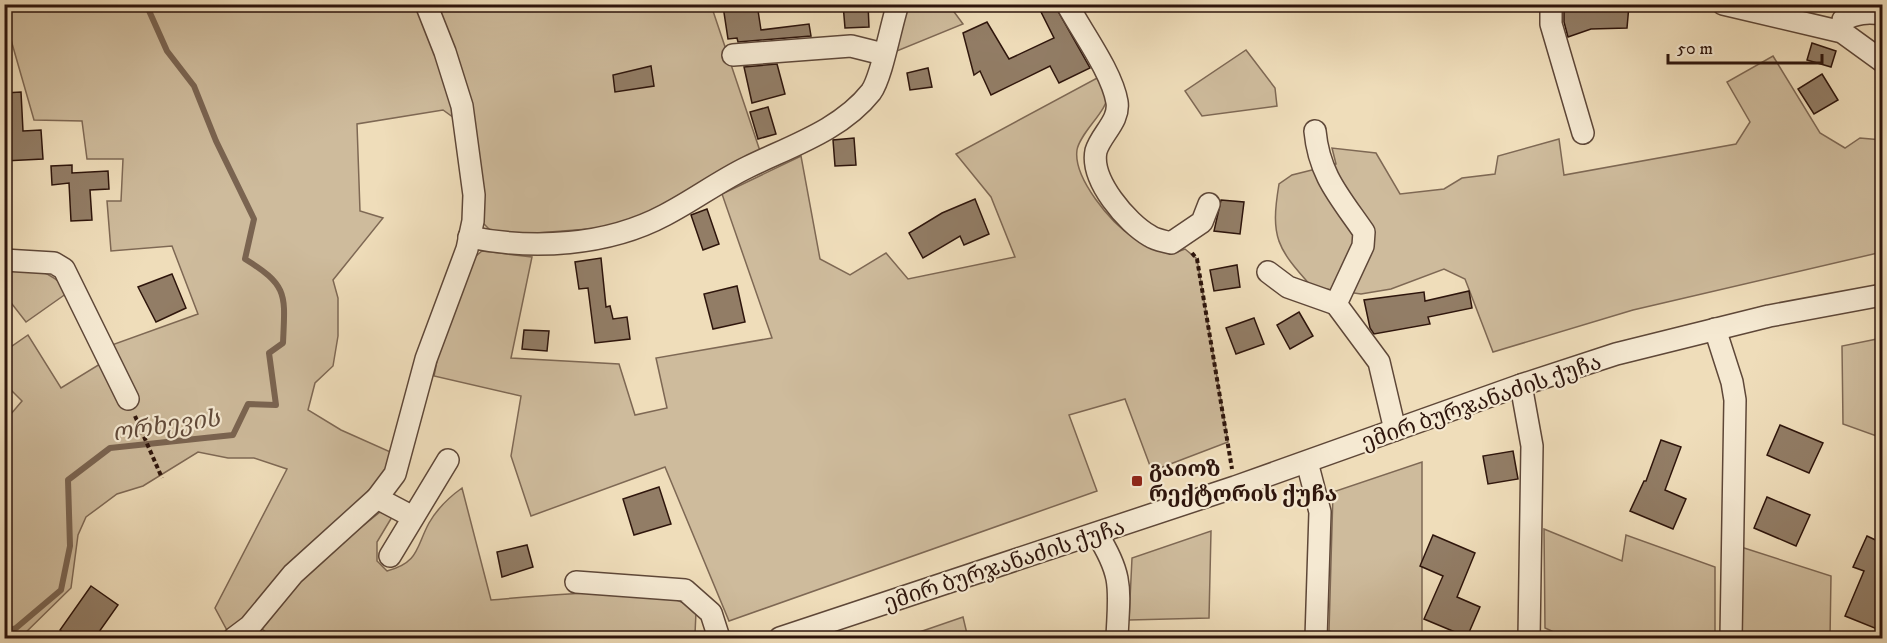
<svg xmlns="http://www.w3.org/2000/svg" width="1887" height="643" font-family="'IM FELL DW Pica','Noto Serif Georgian',serif">
	<style>
		.green { fill: #cebb9c; stroke: #7e6854; stroke-width: 1.5 }
		.lines { fill: none; stroke-linecap: round; stroke-linejoin: round }
		.stream { stroke: #7a6451; stroke-width: 6 }
		.building { fill: #927d66; stroke: #2e150c; stroke-width: 1.5 }
		.minor-casing { stroke: #5e4738; stroke-width: 24 }
		.path { stroke: #2e150c; stroke-width: 4; stroke-dasharray: 4.5 3; stroke-linecap: butt }
		.minor { stroke: #f5e9d2; stroke-width: 21 }
		.poi-dot { fill: #8f2418; stroke: #f5e9d2; stroke-width: 2 }
		.labels { text-anchor: middle; stroke-width: 4.5; stroke-linejoin: round; paint-order: stroke }
		.street-label { font-size: 22px; fill: #2e150c; stroke: #f5e9d2 }
		.poi-label { font-size: 22px; font-weight: bold; fill: #2e150c; stroke: #f5e9d2; text-anchor: start }
		.water-label { font-size: 24px; font-style: italic; fill: #614a3a; stroke: #f5e9d2 }
	</style>
	<rect width="100%" height="100%" fill="#efddba"/>
	<filter id="stains"><feTurbulence type="fractalNoise" baseFrequency=".00333" numOctaves="4"/><feColorMatrix values="0 0 0 0 .2 0 0 0 0 .09 0 0 0 0 .02 0 0 0 .5 -.17"/></filter>
	<radialGradient id="worn" r=".72"><stop offset=".6" stop-color="#630" stop-opacity="0"/><stop offset="1" stop-color="#630" stop-opacity=".3"/></radialGradient>
	<!-- green -->
	<g class="green">
		<polygon points="4,5 420,5 457,120 443,110 357,124 360,211 383,218 333,280 338,298 338,336 333,366 315,383 308,410 341,430 395,454 369,495 229,634 215,608 287,469 254,458 228,458 198,452 143,486 117,494 86,517 78,535 71,588 20,638 5,638 5,421 22,401 5,384 5,351 28,335 61,388 105,361 109,346 198,314 172,246 111,251 107,201 121,201 123,159 87,159 82,121 34,120 5,19"/>
		<polygon points="435,5 711,5 761,154 649,217 601,228 511,235 492,232 481,221"/>
		<polygon points="906,5 949,5 963,24 892,53"/>
		<polygon points="1246,50 1275,88 1277,106 1202,116 1185,91"/>
		<path d="M1773 56 1820 133 1845 148 1860 138 1882 140V252L1633 310 1493 352 1465 279 1444 269 1391 289 1361 294 1312 287C1277 248 1270 238 1279 184L1292 175 1336 164 1332 148 1376 153 1400 194 1444 189 1462 178 1495 174 1498 156 1559 139 1564 175 1736 144 1750 122 1727 82Z"/>
		<path d="M1099 77C1102 82 1106 88 1107 94 1110 109 1080 132 1077 150 1073 178 1111 223 1133 237 1145 244 1159 249 1172 254L1185 249 1197 259 1228 442 1152 471 1125 399 1069 415 1097 491 729 621 665 467 531 516 511 456 521 396 434 376 440 346 471 260 482 251 532 257 511 358 619 364 635 415 667 408 656 358 772 338 722 194 801 156 820 259 850 275 886 253 908 279 1015 257 991 197 956 154Z"/>
		<path d="M5 266C34 267 48 270 70 291L26 322 5 295Z"/>
		<polygon points="1882,338 1882,438 1843,424 1842,346"/>
		<polygon points="1422,462 1422,638 1350,638 1329,631 1333,492"/>
		<path d="M462 488 491 600C534 597 670 579 696 612L695 634 682 638H274L262 629 312 567 380 512 392 517 377 542V561L387 571C419 563 416 547 429 523 437 509 448 498 462 488Z"/>
		<polygon points="1544,529 1622,561 1626,535 1715,567 1715,638 1567,638 1545,628"/>
		<polygon points="1211,531 1209,618 1129,620 1132,558"/>
		<polygon points="1741,547 1831,576 1830,638 1742,638"/>
		<polygon points="963,617 968,638 902,638"/>
	</g>
	<g class="lines">
		<!-- stream -->
		<path class="stream" d="M4 632 16 628 61 590 70 546 68 480 110 448 233 435 248 404 276 405 269 353 283 343C285 295 289 286 245 259L254 219 216 141 194 86 167 51 146 4"/>
	</g>
	<!-- building -->
	<g class="building">
		<polygon points="734,4 757,4 761,30 809,24 811,36 738,42 737,38 728,39 723,6"/>
		<polygon points="843,4 868,4 869,27 845,28"/>
		<polygon points="1037,4 1054,4 1090,68 1059,83 1050,66 991,95 980,71 974,75 963,33 987,22 1009,59 1054,38"/>
		<polygon points="1564,5 1629,5 1627,28 1591,29 1568,37 1564,22"/>
		<polygon points="1812,43 1836,51 1831,67 1807,60"/>
		<polygon points="777,64 785,94 752,103 744,67"/>
		<polygon points="651,66 654,86 615,92 613,75"/>
		<polygon points="928,68 932,87 910,90 907,73"/>
		<polygon points="1822,74 1838,100 1814,114 1798,89"/>
		<polygon points="21,92 23,131 41,130 43,159 4,161 4,93"/>
		<polygon points="768,107 776,134 758,139 750,112"/>
		<polygon points="854,138 856,165 835,166 833,140"/>
		<polygon points="72,165 72,173 108,171 109,189 90,190 92,220 71,221 69,183 52,185 51,166"/>
		<polygon points="975,199 989,234 964,245 960,236 923,258 909,233 942,213"/>
		<polygon points="1221,200 1244,202 1240,234 1214,231"/>
		<polygon points="707,209 719,244 703,250 691,215"/>
		<polygon points="601,258 606,307 610,306 613,319 627,317 630,339 595,343 588,288 579,289 575,262"/>
		<polygon points="1237,265 1240,287 1214,291 1210,270"/>
		<polygon points="172,274 186,308 156,322 138,287"/>
		<polygon points="737,286 745,322 713,329 704,294"/>
		<polygon points="1469,291 1472,308 1428,317 1430,324 1374,334 1370,328 1364,300 1424,292 1425,301"/>
		<polygon points="1299,312 1313,336 1290,349 1277,325"/>
		<polygon points="1254,318 1264,344 1236,354 1226,328"/>
		<polygon points="524,330 549,331 547,351 522,349"/>
		<polygon points="1780,425 1823,443 1809,473 1767,455"/>
		<polygon points="1661,440 1681,447 1665,490 1686,499 1673,529 1630,511 1644,481 1646,481"/>
		<polygon points="1513,451 1518,479 1488,484 1483,456"/>
		<polygon points="659,487 671,524 634,535 623,499"/>
		<polygon points="1767,497 1810,515 1796,546 1754,528"/>
		<polygon points="1433,535 1475,553 1457,597 1480,607 1467,637 1424,619 1443,576 1420,566"/>
		<polygon points="1867,536 1882,543 1882,631 1845,616 1864,571 1853,567"/>
		<polygon points="527,545 533,567 502,577 497,552"/>
		<polygon points="91,586 118,605 94,639 72,639 60,630"/>
	</g>
	<g class="lines">
		<defs>
			<g id="minor">
				<path d="M1067 4C1082 32 1112 72 1117 102 1120 121 1101 134 1096 151 1090 180 1127 223 1150 236 1156 240 1164 241 1171 243L1202 222 1209 204"/>
				<polyline points="1551,4 1551,24 1583,133"/>
				<polyline points="1723,4 1842,32 1882,61"/>
				<path d="M1842 32 1843 20C1857 13 1867 12 1882 14"/>
				<polyline points="733,55 851,46 883,54"/>
				<path d="M1315 131C1319 175 1340 197 1364 232L1363 246 1336 304 1379 362 1395 430"/>
				<path d="M469 237C533 250 607 246 665 215 694 200 719 181 748 167 791 146 841 130 871 92 882 77 891 24 898 4"/>
				<polyline points="4,260 54,263 64,269 128,399"/>
				<polyline points="1268,272 1288,287 1336,304"/>
				<polyline points="1715,329 1732,382 1735,400 1731,638"/>
				<polyline points="1521,385 1532,446 1529,638"/>
				<polyline points="1307,462 1320,512 1316,638"/>
				<polyline points="377,498 413,517"/>
				<path d="M1097 534C1124 577 1119 590 1117 638"/>
				<polyline points="390,556 448,460"/>
				<polyline points="576,582 685,590 711,613 719,638"/>
				<polyline points="234,638 250,626 293,574 377,498 395,474 426,359 467,249 473,221 474,195 462,106 445,52 426,4"/>
				<polyline points="780,638 1235,487 1521,385 1616,354 1769,316 1882,295"/>
			</g>
		</defs>
		<!-- minor casing -->
		<use href="#minor" class="minor-casing"/>
		<!-- path -->
		<g class="path">
			<polyline points="1192,253 1197,259 1232,469"/>
			<polyline points="135,416 162,478"/>
		</g>
		<!-- minor -->
		<use href="#minor" class="minor"/>
	</g>
	<!-- markers -->
	<rect class="poi-dot" x="1131" y="475" width="12" height="12" rx="3"/>
	<g class="labels">
		<!-- street labels -->
		<g class="street-label">
			<text transform="translate(1481 401) rotate(-19)" y="8">ემირ ბურჯანაძის ქუჩა</text>
			<text transform="translate(1004 564) rotate(-18)" y="8">ემირ ბურჯანაძის ქუჩა</text>
		</g>
		<!-- poi labels -->
		<g class="poi-label">
			<text x="1149" y="476">გაიოზ<tspan x="1149" dy="25">რექტორის ქუჩა</tspan></text>
		</g>
		<!-- water labels -->
		<g class="water-label">
			<text transform="translate(166 425) rotate(-8)" y="8">ორხევის</text>
		</g>
	</g>
	<!-- margin -->
	<rect width="1887" height="643" fill="none" stroke="#efddba" stroke-width="24"/>
	<rect x="6" y="6" width="1875" height="631" fill="none" stroke="#2e150c" stroke-width="3"/>
	<rect x="12" y="12" width="1863" height="619" fill="none" stroke="#2e150c" stroke-width="1.5"/>
	<!-- scale -->
	<path d="M1668 54v9h154v-9" fill="none" stroke="#2e150c" stroke-width="3"/>
	<text x="1677" y="54" font-size="18" fill="#2e150c" stroke="#f5e9d2" stroke-width="4.5" paint-order="stroke">50 m</text>
	<rect width="100%" height="100%" filter="url(#stains)"/>
	<rect width="100%" height="100%" fill="url(#worn)"/>
</svg>
